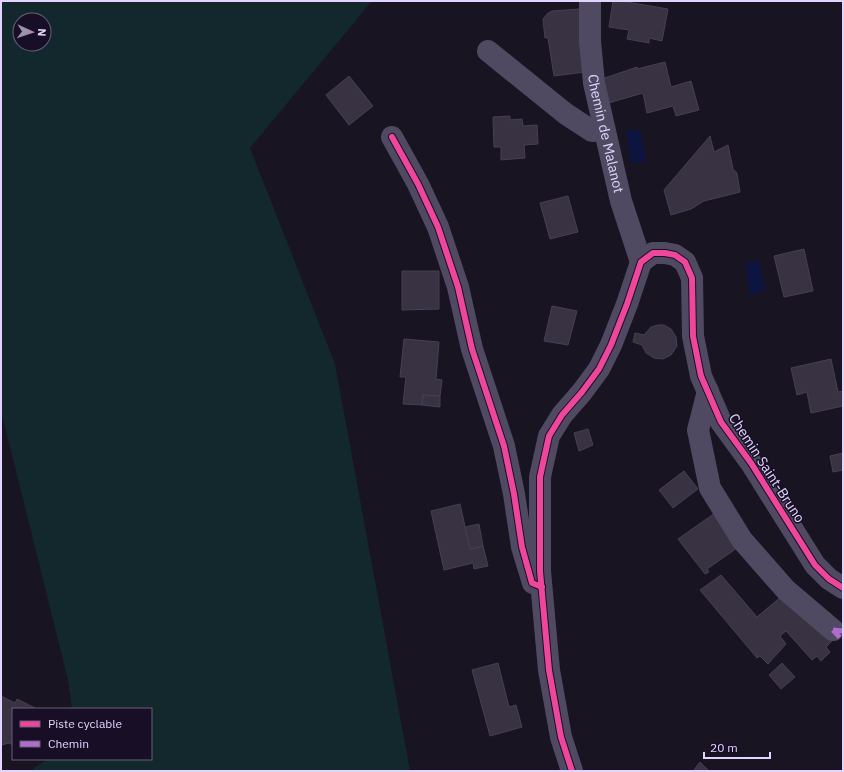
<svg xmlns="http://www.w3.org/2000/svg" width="844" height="772" font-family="'IBM Plex Sans',sans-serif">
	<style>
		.green { fill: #13282d; fill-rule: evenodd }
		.water { fill: #0c1440 }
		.building { fill: #393243; stroke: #473f54 }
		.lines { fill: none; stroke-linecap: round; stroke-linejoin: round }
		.minor { stroke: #4f4a61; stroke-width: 22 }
		.quiet { stroke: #b06ccc; stroke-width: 5; stroke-dasharray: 10 5; stroke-linecap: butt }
		.cycleway-casing { stroke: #180f26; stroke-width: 8 }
		.cycleway { stroke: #ed469a; stroke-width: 6 }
		.labels { text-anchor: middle; stroke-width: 3; stroke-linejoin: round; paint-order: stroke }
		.street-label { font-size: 14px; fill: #e2d4fe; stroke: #180f26 }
	</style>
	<rect width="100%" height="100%" fill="#191421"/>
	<!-- green -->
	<path class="green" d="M1 1H372L250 148 335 364 410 771H33V769L47 759H151V709H72L68 680 1 411ZM20 20H44V44H20Z"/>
	<!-- water -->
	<g class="water">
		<polygon points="640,130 646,161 631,163 626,131"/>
		<polygon points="759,261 765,290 750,296 745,263"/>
	</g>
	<!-- building -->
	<g class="building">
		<polygon points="613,1 628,1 627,2 668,9 662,41 649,38 649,43 627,39 629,30 609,27"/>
		<polygon points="580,9 585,72 554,76 548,38 545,38 543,19 548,13 552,11"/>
		<polygon points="665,62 671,87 691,81 699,110 676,116 673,106 647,113 643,93 605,104 599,80 637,67 637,69"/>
		<polygon points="349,76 373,106 349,125 326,95"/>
		<polygon points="510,116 510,120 522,119 523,126 537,125 538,144 524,145 525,158 501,160 501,147 494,147 493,117"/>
		<polygon points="710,136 714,152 728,145 733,169 737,173 740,192 704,201 691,209 671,215 664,190"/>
		<polygon points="568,196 578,232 550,239 540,203"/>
		<polygon points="804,249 813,291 784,297 774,256"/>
		<polygon points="402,271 439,271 439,309 402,310"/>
		<polygon points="552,306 577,311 568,345 544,341"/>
		<polygon points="658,325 664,325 671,329 676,337 677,346 671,355 663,359 654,358 646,353 642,345 633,342 635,333 644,335 651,327"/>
		<polygon points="404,339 439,342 436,379 442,380 440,396 423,395 422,405 403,404 406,377 400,377"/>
		<polygon points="831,359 838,392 843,391 843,406 811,413 807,392 797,395 791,368"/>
		<polygon points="423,395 440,396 440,407 422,405"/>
		<polygon points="588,429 593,445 579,451 574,433"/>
		<polygon points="843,453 843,470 833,472 830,456"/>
		<polygon points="684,471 698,489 673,508 659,490"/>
		<polygon points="460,504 470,549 483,546 488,566 474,569 473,563 444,570 431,511"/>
		<polygon points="715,513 737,548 707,569 709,572 705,574 678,539"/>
		<polygon points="479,524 483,546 470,549 465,527"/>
		<polygon points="721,575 757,617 782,596 833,640 826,647 830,652 821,661 817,656 812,660 786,631 780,636 786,644 768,664 760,656 757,658 700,590"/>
		<polygon points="498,663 509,707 516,705 522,727 490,736 472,670"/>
		<polygon points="782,663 795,677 781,689 769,675"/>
		<polygon points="1,696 15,703 17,699 37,709 13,709 13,745 9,743 1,745"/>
		<polygon points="700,762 709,771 693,771"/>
	</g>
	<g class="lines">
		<!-- minor -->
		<g class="minor">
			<path id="s1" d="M590 1V41L594 83 621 201 641 262"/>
			<polyline points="488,51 566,114 592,131 604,130"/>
			<polyline points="392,137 418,184 438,227 458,287 472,349 504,446 514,494 522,547 533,583"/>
			<polyline points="708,391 698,430 710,488 742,540 786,590 833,630"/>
			<polyline points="572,771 561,737 549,670 540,571 540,477 549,436 562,415 582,392 599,369 611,345 627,304 641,262 653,253 665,253 675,255 685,262 692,278 693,336 701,376 721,422 751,463 815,565 829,579 843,588"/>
		</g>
		<!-- quiet -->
		<g class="quiet">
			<polyline points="833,630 843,641"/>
			<polyline points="833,630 843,631"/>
		</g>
		<defs>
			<g id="cycleway">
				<polyline points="392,137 418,184 438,227 458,287 472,349 504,446 514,494 522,547 532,583 542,587"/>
				<polyline points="572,771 561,737 549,670 540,571 540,477 549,436 562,415 582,392 599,369 611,345 627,304 641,262 653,253 665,253 675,255 685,262 692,278 693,336 701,376 721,422 751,463 815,565 829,579 843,588"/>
			</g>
		</defs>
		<!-- cycleway casing -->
		<use href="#cycleway" class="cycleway-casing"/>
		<!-- cycleway -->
		<use href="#cycleway" class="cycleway"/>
	</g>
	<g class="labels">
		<!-- street labels -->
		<g class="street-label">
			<text dy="5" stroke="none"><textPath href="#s1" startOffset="134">Chemin de Malanot</textPath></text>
			<text transform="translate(767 468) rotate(57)" y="5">Chemin Saint-Bruno</text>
		</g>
	</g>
	<!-- border -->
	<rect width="844" height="772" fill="none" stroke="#e2d4fe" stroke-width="4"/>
	<!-- legend -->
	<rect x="12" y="708" width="140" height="52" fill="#180f26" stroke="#695e7c"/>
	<rect x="20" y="721" width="20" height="6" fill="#ed469a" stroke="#695e7c"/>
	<text x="48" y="728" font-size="12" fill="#e2d4fe">Piste cyclable</text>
	<rect x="20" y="741" width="20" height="6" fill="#b06ccc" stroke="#695e7c"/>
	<text x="48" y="748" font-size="12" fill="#e2d4fe">Chemin</text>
	<!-- north arrow -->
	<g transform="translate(32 32) rotate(93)"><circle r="19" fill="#180f26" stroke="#695e7c"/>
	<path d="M0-3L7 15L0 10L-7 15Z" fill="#9c91b1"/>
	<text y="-6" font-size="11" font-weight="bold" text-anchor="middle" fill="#e2d4fe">N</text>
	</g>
	<!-- scale -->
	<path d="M704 752v6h66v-6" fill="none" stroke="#e2d4fe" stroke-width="2"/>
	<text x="710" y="752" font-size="12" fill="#e2d4fe" stroke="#180f26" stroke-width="3" paint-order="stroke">20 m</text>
</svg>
